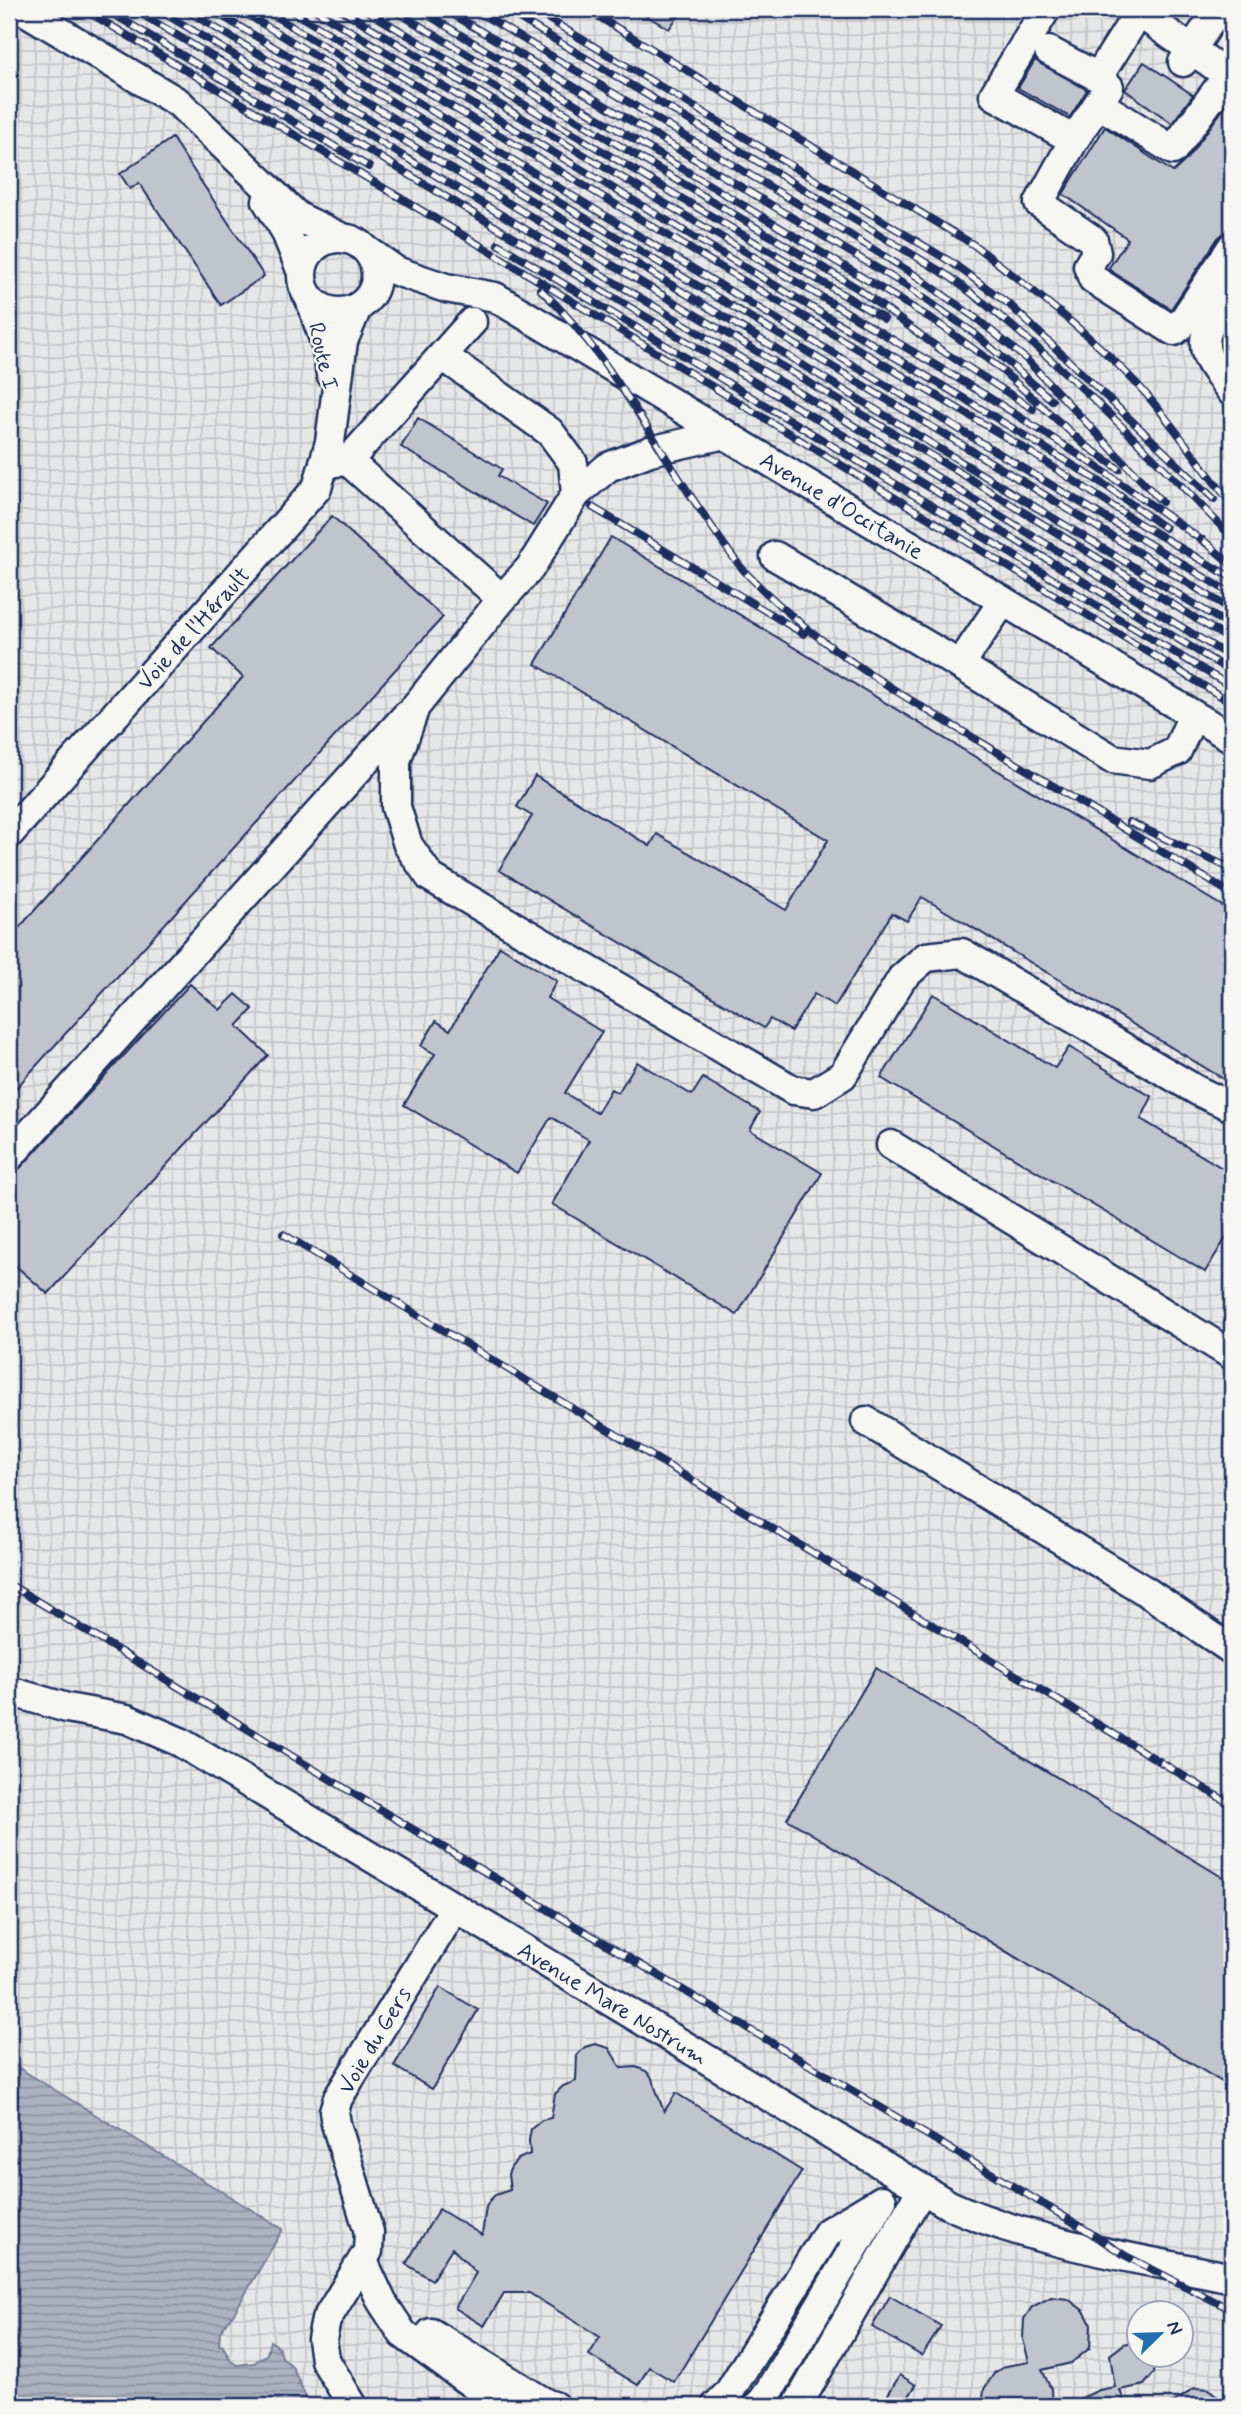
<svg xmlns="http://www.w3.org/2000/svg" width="1241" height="2415" font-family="Mynerve,sans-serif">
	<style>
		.industrial { fill: url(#industrial-grid); fill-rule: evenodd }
		.water { fill: url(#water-rules); stroke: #717e99; stroke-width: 2 }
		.building { fill: #c0c4cd; stroke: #1b2f5e; stroke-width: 2 }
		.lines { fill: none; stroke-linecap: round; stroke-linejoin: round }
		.minor-casing { stroke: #1b2f5e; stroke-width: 33 }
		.major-casing { stroke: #1b2f5e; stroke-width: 40 }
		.minor { stroke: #f6f6f2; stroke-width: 28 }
		.major { stroke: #f6f6f2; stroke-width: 35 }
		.rail-casing { stroke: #1b2f5e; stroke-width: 8 }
		.rail { stroke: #f6f6f2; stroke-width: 5; stroke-dasharray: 16; stroke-linecap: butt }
		.labels { text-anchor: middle; stroke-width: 5; stroke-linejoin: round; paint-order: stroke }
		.street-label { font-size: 23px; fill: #1b2f5e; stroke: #f6f6f2 }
	</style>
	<defs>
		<pattern id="industrial-grid" width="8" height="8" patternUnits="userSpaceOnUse" patternTransform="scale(1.75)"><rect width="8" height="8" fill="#e6e7e7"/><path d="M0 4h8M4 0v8" fill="none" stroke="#c5c6c9"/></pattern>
		<pattern id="water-rules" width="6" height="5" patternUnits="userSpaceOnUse" patternTransform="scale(1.75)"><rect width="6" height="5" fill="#abb2c0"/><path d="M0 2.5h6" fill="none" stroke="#8a919f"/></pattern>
	</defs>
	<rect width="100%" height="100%" fill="#f6f6f2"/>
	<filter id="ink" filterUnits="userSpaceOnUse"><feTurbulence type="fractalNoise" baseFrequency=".0143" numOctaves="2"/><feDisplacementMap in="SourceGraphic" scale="14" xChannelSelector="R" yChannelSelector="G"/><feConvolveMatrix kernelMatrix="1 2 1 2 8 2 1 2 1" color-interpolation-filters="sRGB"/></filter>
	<g filter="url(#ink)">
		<!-- industrial -->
		<path class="industrial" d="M9 9H1174L1232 49V2406H310L292 2366 282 2357 279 2346 274 2344 263 2358 254 2363 237 2365 231 2361 223 2346 219 2345 220 2332 234 2313 283 2228 9 2062ZM1140 2314H1182V2356H1140Z"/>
		<!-- water -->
		<polygon class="water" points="9,2062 283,2229 234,2313 220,2332 219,2345 223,2346 231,2361 237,2365 254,2363 267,2354 270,2341 279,2347 282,2357 292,2366 310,2406 9,2406"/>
		<!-- building -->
		<g class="building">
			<polygon points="635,9 683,9 669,29"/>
			<polygon points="1035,60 1087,90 1070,117 1018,88"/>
			<polygon points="1144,62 1193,95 1172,123 1125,90"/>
			<polygon points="1232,97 1232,230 1224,233 1218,238 1171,309 1108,269 1128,239 1063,194 1105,127 1173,172 1186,160"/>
			<polygon points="172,138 264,276 221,305 139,183 130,189 120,174"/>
			<polygon points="418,418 502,469 498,476 547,504 533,526 401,447"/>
			<polygon points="332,516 443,617 9,1096 9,939 243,677 211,648"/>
			<polygon points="611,537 1232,912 1232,1084 922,897 907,921 892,913 835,1006 814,994 791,1031 770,1019 764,1028 499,870 532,816 517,807 535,776 650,846 657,834 786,910 828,840 535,664"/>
			<polygon points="500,946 557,981 547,998 602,1032 565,1093 597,1113 611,1089 618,1093 637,1062 692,1095 703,1078 760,1112 750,1130 822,1173 737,1315 552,1204 589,1140 551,1117 517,1173 404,1105 435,1054 421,1046 436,1021 450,1030"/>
			<polygon points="190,984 220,1010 236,994 253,1009 237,1026 268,1055 48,1294 9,1260 9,1180"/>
			<polygon points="933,994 1055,1068 1069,1047 1152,1097 1141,1119 1232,1174 1232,1228 1205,1272 881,1078"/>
			<polygon points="876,1668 1232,1883 1232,2088 787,1819"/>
			<polygon points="440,1987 478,2010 432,2089 394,2066"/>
			<polygon points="595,2044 609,2048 621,2068 636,2067 646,2071 651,2076 664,2112 676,2093 802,2171 674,2382 649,2367 638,2385 589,2355 600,2337 529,2293 504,2293 484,2326 455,2308 476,2273 452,2248 432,2280 406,2264 439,2209 482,2235 486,2207 490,2200 495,2195 510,2190 508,2174 511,2167 518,2159 530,2154 529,2140 531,2129 542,2120 551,2118 555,2094 563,2086 576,2081 577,2055 585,2047"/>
			<polygon points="890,2296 941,2326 922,2356 872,2327"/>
			<polygon points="1051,2297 1068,2299 1084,2311 1091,2324 1090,2348 1071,2363 1042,2370 1051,2389 1052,2406 982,2406 984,2389 995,2372 1006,2366 1029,2362 1023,2339 1024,2319 1032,2307"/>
			<polygon points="1139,2341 1139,2356 1155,2356 1154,2373 1144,2385 1120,2390 1126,2406 1064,2406 1099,2390 1115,2387 1110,2355 1124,2344"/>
			<polygon points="900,2375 916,2385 903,2406 881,2406"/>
			<polygon points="1195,2388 1209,2389 1228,2406 1168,2406"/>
		</g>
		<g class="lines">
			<defs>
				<g id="minor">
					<polyline points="22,9 179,103 298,217 340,237"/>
					<polyline points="1046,9 994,95 1074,140"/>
					<polyline points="1134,9 1232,78"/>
					<polyline points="1049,51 1098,77 1109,87 1074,140 1039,203 1093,240 1096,253 1088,266 1093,279 1174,331 1179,327 1232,247"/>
					<polyline points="1183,62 1219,9"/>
					<polyline points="1098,77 1139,12"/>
					<polyline points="1099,104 1173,150 1228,75"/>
					<polyline points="267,201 285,230 301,270"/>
					<circle cx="339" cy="275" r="37"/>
					<polyline points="369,252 396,271 446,288 495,297 1232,738"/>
					<path d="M1232 290C1220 308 1198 332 1207 355 1212 368 1224 381 1232 392"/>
					<polyline points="310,299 326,345 331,374"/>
					<polyline points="443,356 550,432 573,463 576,494"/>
					<polyline points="725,434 650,451 608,467 576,494 530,568 502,599 415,707 396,761 396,807 408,845 430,877 793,1090 814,1093 843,1075 902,978 926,957 962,953 1198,1091 1232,1107"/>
					<polyline points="348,461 502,599"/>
					<polyline points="324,463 348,461 472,322"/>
					<polyline points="775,556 960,665 1112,759 1150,764 1177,751 1193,715"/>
					<polyline points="960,665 1003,601"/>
					<polyline points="9,834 317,488 330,442 343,341 357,308"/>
					<polyline points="891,1145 1232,1355"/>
					<polyline points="9,1157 406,716"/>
					<polyline points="866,1421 1147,1592 1232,1650"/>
					<path d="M9 1691 67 1708 127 1719 180 1742 949 2205C1039 2245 1137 2258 1232 2278"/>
					<polyline points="363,2261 382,2302 403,2334 475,2386 510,2406"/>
					<polyline points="431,2333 547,2404 554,2406"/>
					<polyline points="353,2406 325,2360 322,2339 326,2320 368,2251 369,2232 336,2124 334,2111 338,2098 454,1909"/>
					<polyline points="716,2406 728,2394 828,2232 882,2200"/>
					<polyline points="758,2406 765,2398 880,2204"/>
					<polyline points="797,2406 922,2189"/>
				</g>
				<polyline id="major" points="1222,9 1232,16"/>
			</defs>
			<!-- minor casing -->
			<use href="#minor" class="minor-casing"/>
			<!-- major casing -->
			<use href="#major" class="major-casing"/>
			<!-- minor -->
			<use href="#minor" class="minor"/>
			<!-- major -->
			<use href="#major" class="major"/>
			<defs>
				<g id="rail">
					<polyline points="83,9 493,253 1232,703"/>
					<polyline points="105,9 369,167"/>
					<polyline points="133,9 853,441 1232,672"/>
					<polyline points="157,9 825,408 1232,658"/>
					<polyline points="184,9 962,474 1232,641"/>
					<polyline points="210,9 606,245 1232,627"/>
					<polyline points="238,9 1022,481 1232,610"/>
					<polyline points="263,9 1232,594"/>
					<polyline points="288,9 1024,448 1140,524 1232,578"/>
					<polyline points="314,9 983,410 1102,483 1165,528"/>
					<polyline points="340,9 987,396 1096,466 1210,546"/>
					<polyline points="364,9 884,319"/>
					<polyline points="392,9 857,288 941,350 1033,409"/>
					<polyline points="418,9 935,321 997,366 1085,445 1119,469"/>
					<polyline points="444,9 905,285 974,333 1052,400"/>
					<polyline points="473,9 842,230 918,277 977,319 1026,359 1162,502"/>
					<path d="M504 9 950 277C1053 353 1143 447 1232 537"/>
					<polyline points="532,9 951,262 1010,305 1214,499"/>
					<path d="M586 9 974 245C1030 288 1087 331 1136 383 1171 420 1199 465 1232 504"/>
					<polyline points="498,244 1232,687"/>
					<path d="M540 289C608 352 649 436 701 511 716 532 730 556 748 575 815 644 897 693 979 741 1063 792 1148 843 1232 894"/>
					<polyline points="592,507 804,634"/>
					<polyline points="1203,540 1232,565"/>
					<polyline points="1129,822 1232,869"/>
					<polyline points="283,1234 1232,1805"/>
					<polyline points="9,1584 389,1815 1080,2226 1126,2256 1232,2310"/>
				</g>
			</defs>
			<!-- rail casing -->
			<use href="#rail" class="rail-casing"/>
			<!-- rail -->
			<use href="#rail" class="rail"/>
		</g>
	</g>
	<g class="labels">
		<!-- street labels -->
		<g class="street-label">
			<text transform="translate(324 356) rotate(77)" y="8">Route I</text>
			<text transform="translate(842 505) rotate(31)" y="8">Avenue d'Occitanie</text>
			<text transform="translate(193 628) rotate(-48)" y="8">Voie de l'Hérault</text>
			<text transform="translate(613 2003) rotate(31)" y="8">Avenue Mare Nostrum</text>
			<text transform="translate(374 2040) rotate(-59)" y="8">Voie du Gers</text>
		</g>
	</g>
	<!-- margin -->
	<rect width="1241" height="2415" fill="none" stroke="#f6f6f2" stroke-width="35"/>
	<rect x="18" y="18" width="1206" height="2380" fill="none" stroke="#1b2f5e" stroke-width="2.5" filter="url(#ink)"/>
	<!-- north arrow -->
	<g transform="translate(1160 2334) rotate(67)"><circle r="33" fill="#f6f6f2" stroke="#9ea6b7" stroke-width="2"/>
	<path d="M0-5L12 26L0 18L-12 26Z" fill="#1f6fb2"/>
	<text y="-10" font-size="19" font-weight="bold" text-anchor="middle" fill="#1b2f5e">N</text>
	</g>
</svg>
